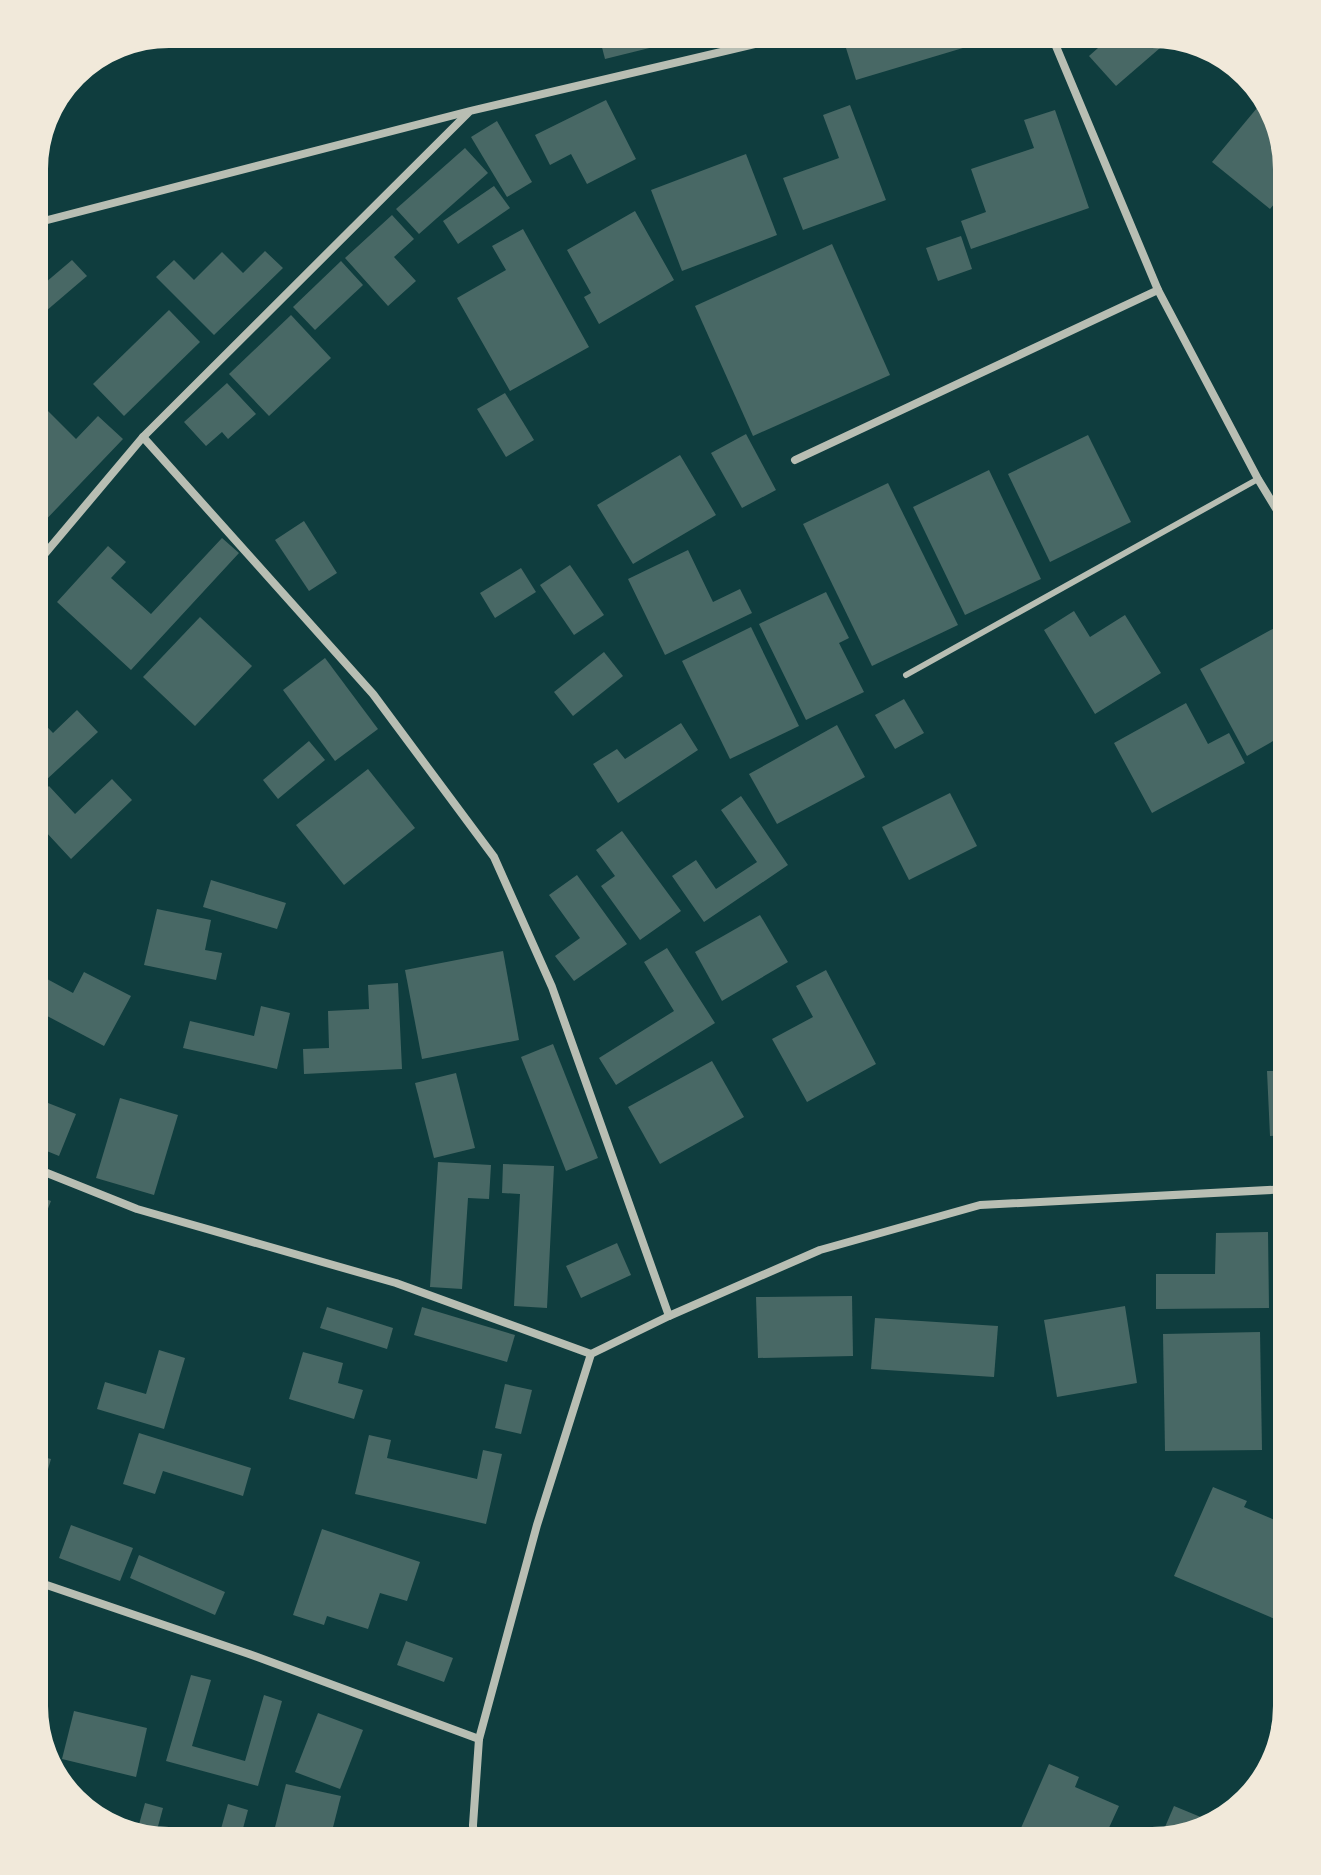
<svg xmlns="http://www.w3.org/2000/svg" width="1321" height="1875" font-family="'Archivo Narrow',sans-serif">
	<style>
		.building { fill: #486865 }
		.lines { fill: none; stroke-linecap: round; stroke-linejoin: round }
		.service { stroke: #b8beb3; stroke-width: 6 }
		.minor { stroke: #b8beb3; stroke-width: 8 }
		.rim { fill: none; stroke: #f1e9da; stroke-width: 4 }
	</style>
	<rect width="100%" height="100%" fill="#0f3d3e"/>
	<!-- building -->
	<g class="building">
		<polygon points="598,32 709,32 710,33 605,59"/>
		<polygon points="897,32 1013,32 1013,33 856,80 846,48"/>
		<polygon points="1116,32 1146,32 1160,48 1116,86 1089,56"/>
		<polygon points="606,100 636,159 587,184 571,154 550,165 535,135"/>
		<polygon points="850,105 886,200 803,230 783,178 839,158 823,115"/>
		<polygon points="1257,108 1277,124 1289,169 1289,186 1270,209 1212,162"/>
		<polygon points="1055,110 1089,208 971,249 961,221 986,212 971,169 1034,148 1024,120"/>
		<polygon points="497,121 532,182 507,197 471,137"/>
		<polygon points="465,148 488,173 419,234 396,209"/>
		<polygon points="746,154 777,235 682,271 651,190"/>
		<polygon points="494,186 510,208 458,244 443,221"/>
		<polygon points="635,211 674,280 599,324 584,297 591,293 567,250"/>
		<polygon points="392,215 414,239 394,257 416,281 388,306 345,258"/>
		<polygon points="523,229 589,347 510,391 457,298 506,270 492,246"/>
		<polygon points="961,236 972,269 938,281 926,248"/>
		<polygon points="832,244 890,375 753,436 695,306"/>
		<polygon points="265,251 283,268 214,335 156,277 174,260 194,280 222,252 243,273"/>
		<polygon points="72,260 87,276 32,323 32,294"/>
		<polygon points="341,261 363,285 315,330 293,307"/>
		<polygon points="169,310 200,342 124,416 93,384"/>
		<polygon points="291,315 331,358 269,416 229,374"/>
		<polygon points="227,383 256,414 228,439 222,432 206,446 184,422"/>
		<polygon points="505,393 534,440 506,457 477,409"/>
		<polygon points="48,411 76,439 98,416 123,439 38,528 32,523 32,428"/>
		<polygon points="746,434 776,490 742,508 711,453"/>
		<polygon points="1088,435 1131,522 1050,562 1008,474"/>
		<polygon points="680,455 716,515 633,564 597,505"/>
		<polygon points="989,470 1041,579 965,615 913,507"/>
		<polygon points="888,483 958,625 872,666 803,524"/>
		<polygon points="304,521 337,573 309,591 275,540"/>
		<polygon points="222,538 239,553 131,670 57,602 108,546 126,562 111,578 151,614"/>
		<polygon points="688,550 713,602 740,589 752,613 665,655 628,579"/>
		<polygon points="570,565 604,615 574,635 540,585"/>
		<polygon points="521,568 536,592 495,618 480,593"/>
		<polygon points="826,592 849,638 839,643 864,692 806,720 759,624"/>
		<polygon points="1074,611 1090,637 1125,615 1161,673 1095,714 1044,630"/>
		<polygon points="200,617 252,666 195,726 143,677"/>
		<polygon points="1289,620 1289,732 1247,756 1200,669"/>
		<polygon points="751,627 799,726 730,759 682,661"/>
		<polygon points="604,652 623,676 573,716 554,692"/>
		<polygon points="325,658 378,729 335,761 283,690"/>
		<polygon points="904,699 924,733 895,749 875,715"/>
		<polygon points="1186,703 1208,744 1229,733 1245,763 1152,813 1114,743"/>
		<polygon points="77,710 98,732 32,793 32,711 53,733"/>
		<polygon points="681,723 698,750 618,803 593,764 617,749 625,759"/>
		<polygon points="837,725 865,777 777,824 749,774"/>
		<polygon points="309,741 325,760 278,799 263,780"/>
		<polygon points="368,769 415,828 344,885 296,825"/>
		<polygon points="112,779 132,800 71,859 32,817 32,802 49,786 75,814"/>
		<polygon points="950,793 977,846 909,880 882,827"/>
		<polygon points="741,796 788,865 704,922 672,876 696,860 716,889 757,862 721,810"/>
		<polygon points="622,831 681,911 640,940 601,886 615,876 596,850"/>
		<polygon points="577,875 627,944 574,981 555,956 580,938 549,895"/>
		<polygon points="211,880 286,903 277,929 203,907"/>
		<polygon points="157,909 211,920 205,950 222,953 216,980 144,965"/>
		<polygon points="760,915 788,962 722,1001 695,952"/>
		<polygon points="32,944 47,952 36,973 73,993 84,972 131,996 104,1046 32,1008"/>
		<polygon points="667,948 715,1023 616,1085 599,1058 674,1011 644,962"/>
		<polygon points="503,951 519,1040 422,1059 405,970"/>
		<polygon points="826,970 876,1064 807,1102 772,1039 813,1017 796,986"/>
		<polygon points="398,983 402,1069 304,1074 303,1049 329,1048 328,1011 369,1009 368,985"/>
		<polygon points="261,1006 290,1013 277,1069 183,1048 190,1021 254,1036"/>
		<polygon points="553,1044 598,1158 566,1171 521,1057"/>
		<polygon points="712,1061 744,1117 660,1164 628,1107"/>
		<polygon points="1267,1071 1282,1071 1283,1086 1289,1086 1289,1135 1270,1136"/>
		<polygon points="456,1073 475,1148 434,1158 415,1083"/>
		<polygon points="120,1098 178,1115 154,1195 96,1178"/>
		<polygon points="43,1101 76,1114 59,1156 32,1145 32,1122 34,1123"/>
		<polygon points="438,1162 491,1165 489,1199 468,1198 462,1289 430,1287"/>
		<polygon points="503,1164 554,1166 547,1308 514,1306 520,1194 502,1193"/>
		<polygon points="32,1194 51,1201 32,1249"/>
		<polygon points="1268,1232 1269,1308 1156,1309 1156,1274 1215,1274 1216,1233"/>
		<polygon points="617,1243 631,1275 581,1298 566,1266"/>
		<polygon points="852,1296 853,1356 758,1358 756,1297"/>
		<polygon points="1125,1306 1137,1383 1057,1397 1044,1320"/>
		<polygon points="327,1307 393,1328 387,1349 320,1328"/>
		<polygon points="422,1307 515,1335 507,1362 414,1335"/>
		<polygon points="875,1318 998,1326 994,1377 871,1369"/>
		<polygon points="1260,1332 1262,1450 1165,1451 1163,1334"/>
		<polygon points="159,1350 185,1358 164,1429 97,1409 105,1382 146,1394"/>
		<polygon points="303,1352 343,1363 338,1383 363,1390 354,1419 289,1399"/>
		<polygon points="505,1384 532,1390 521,1434 495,1428"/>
		<polygon points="139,1433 251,1468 243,1496 163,1471 155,1494 123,1484"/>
		<polygon points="369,1435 391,1440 387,1458 477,1479 483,1450 502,1454 486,1524 355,1494"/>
		<polygon points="32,1454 51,1459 33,1521 32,1521"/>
		<polygon points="1213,1487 1247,1501 1244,1507 1289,1526 1289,1569 1282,1584 1289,1587 1289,1625 1174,1576"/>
		<polygon points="71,1525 133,1548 120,1581 59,1558"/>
		<polygon points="322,1529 420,1562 407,1601 380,1593 368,1629 327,1616 324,1625 293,1615"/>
		<polygon points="139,1555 225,1592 215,1615 130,1578"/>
		<polygon points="406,1641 453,1658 444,1682 397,1665"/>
		<polygon points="191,1675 211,1680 192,1746 245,1761 264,1695 282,1701 258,1786 166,1761"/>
		<polygon points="74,1711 147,1728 136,1777 62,1759"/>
		<polygon points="318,1713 363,1730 340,1789 295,1772"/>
		<polygon points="1049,1764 1079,1777 1075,1787 1119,1806 1102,1843 1055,1843 1021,1828"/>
		<polygon points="286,1784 341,1796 329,1843 271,1843"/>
		<polygon points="145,1803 163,1808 154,1841 136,1835"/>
		<polygon points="228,1804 248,1810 239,1843 217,1843"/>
		<polygon points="1174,1806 1220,1825 1159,1841"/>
	</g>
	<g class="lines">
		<!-- service -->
		<polyline class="service" points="906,675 1258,479"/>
		<!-- minor -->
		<g class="minor">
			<polyline points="1050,32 1158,290 1258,479 1289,530"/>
			<polyline points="32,224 470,111 806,32"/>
			<polyline points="143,437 373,694 494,857 552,987 669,1316"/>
			<polyline points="795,460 1158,290"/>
			<polyline points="32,569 143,437 468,113"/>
			<polyline points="32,1167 137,1209 396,1283 591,1354"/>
			<polyline points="32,1580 249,1654 479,1739"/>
			<polyline points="474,1843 473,1825 479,1739 537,1525 591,1354 669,1316 820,1250 980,1205 1289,1189"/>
		</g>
	</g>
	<!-- crop -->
	<path d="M0 0H1321V1875H0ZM169 46H1152A123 123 0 0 1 1275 169V1706A123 123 0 0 1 1152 1829H169A123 123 0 0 1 46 1706V169A123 123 0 0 1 169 46Z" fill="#f1e9da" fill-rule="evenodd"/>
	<path class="rim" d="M169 46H1152A123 123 0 0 1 1275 169V1706A123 123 0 0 1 1152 1829H169A123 123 0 0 1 46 1706V169A123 123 0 0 1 169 46Z"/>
</svg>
